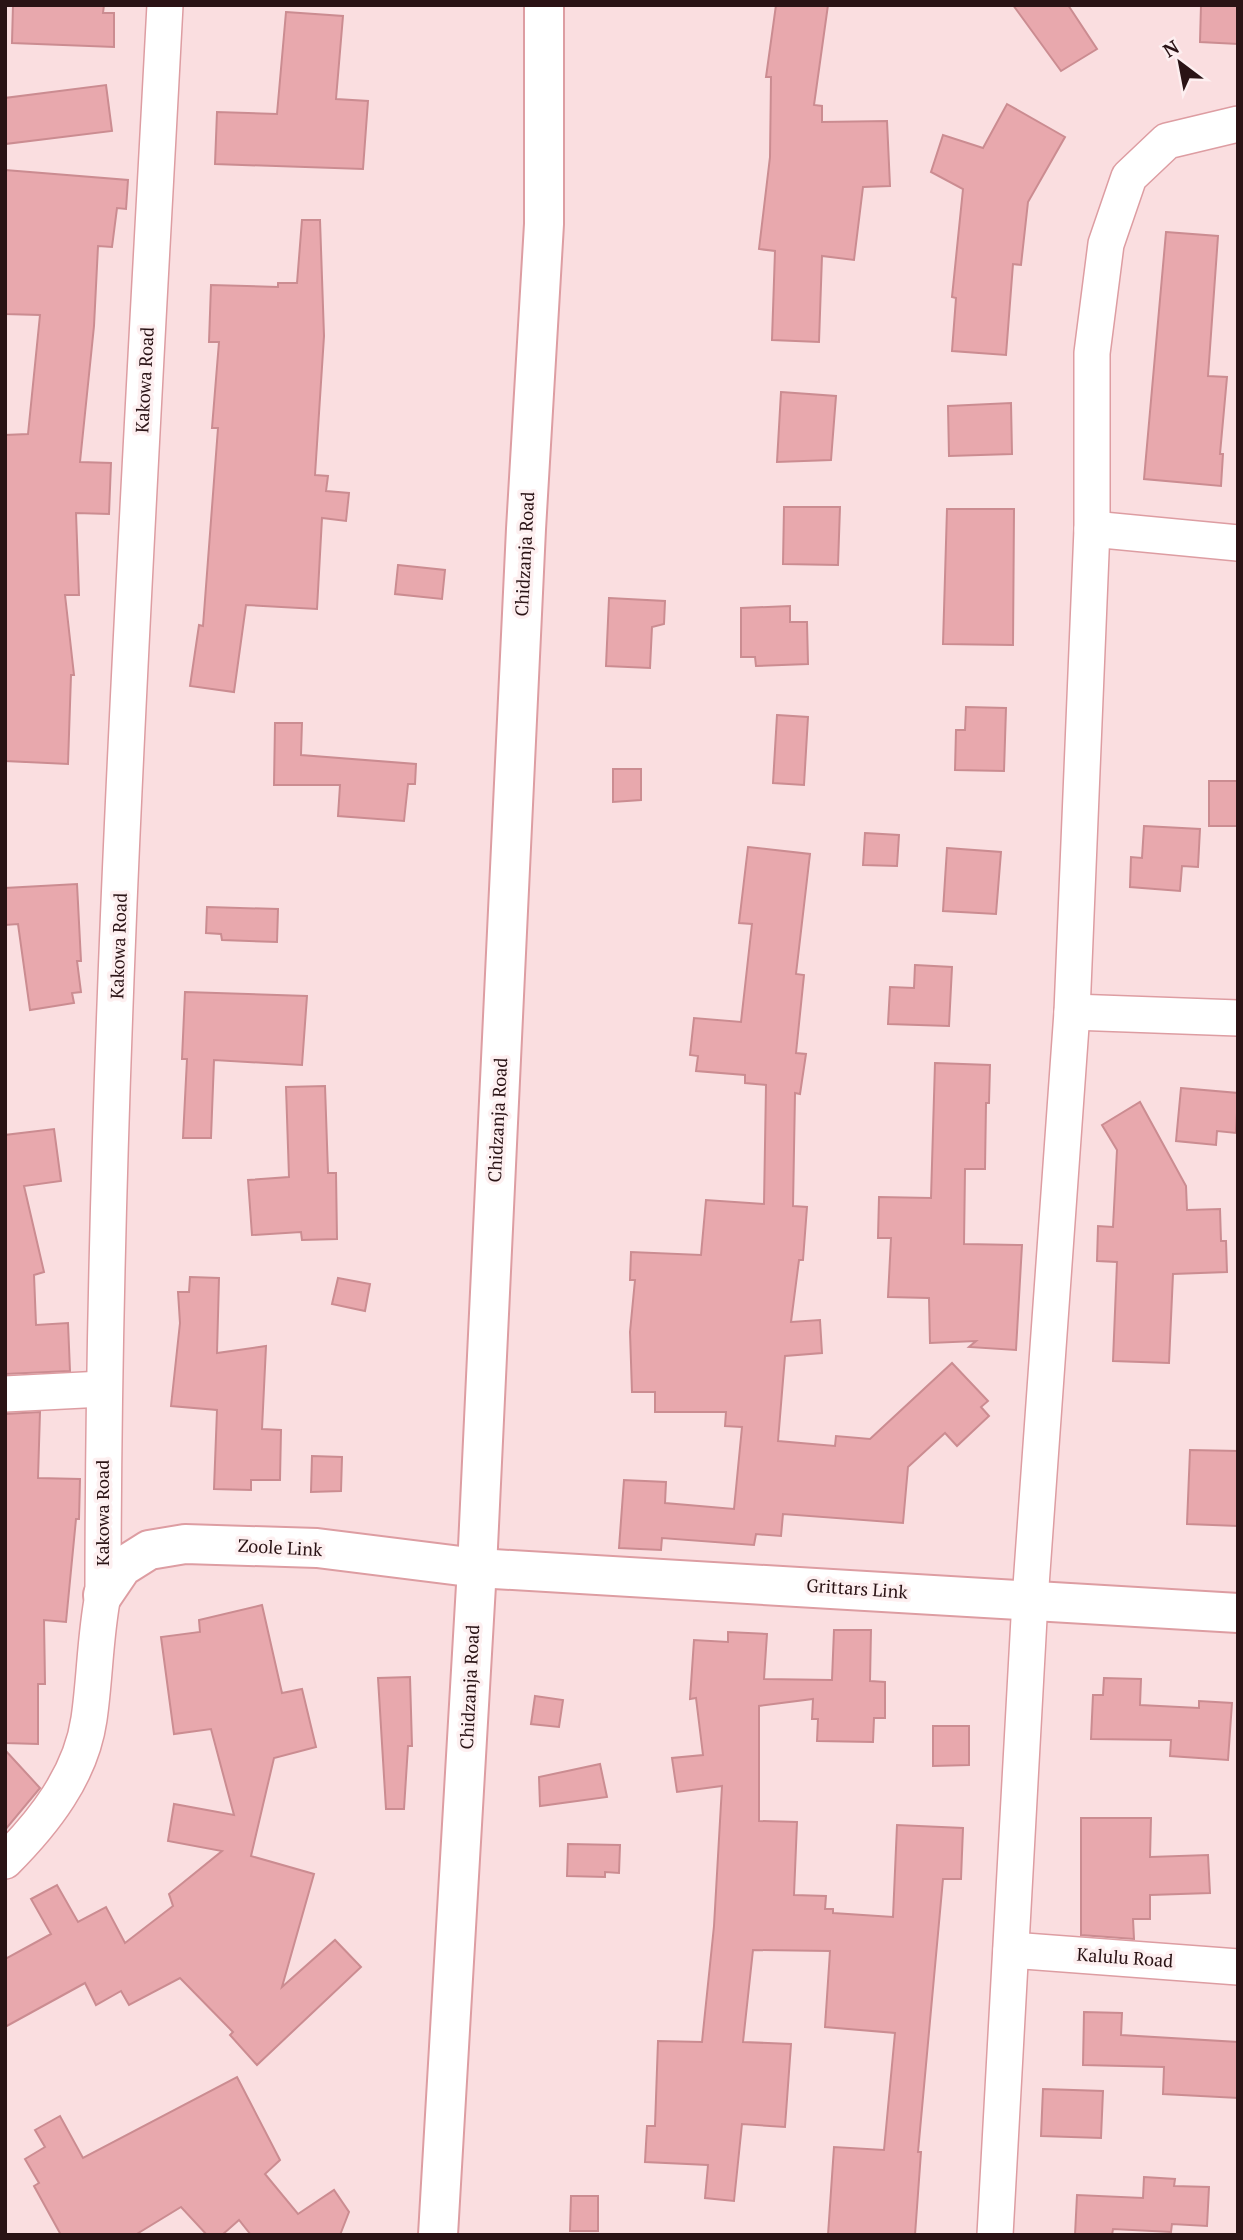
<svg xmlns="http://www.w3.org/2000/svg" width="1243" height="2240" font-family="'PT Serif',serif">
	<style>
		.building { fill: #e8a8ad; stroke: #cb8c91; stroke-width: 2 }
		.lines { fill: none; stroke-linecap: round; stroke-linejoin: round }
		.minor-casing { stroke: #dd9da2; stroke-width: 38 }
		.tertiary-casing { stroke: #dd9da2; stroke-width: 42 }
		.minor { stroke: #fff; stroke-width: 35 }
		.tertiary { stroke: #fff; stroke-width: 38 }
		.labels { text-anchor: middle; stroke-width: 7; stroke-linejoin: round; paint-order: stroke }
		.street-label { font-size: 18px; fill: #2a1315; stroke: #fdeff0 }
	</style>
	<rect width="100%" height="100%" fill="#fadee0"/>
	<!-- building -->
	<g class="building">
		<polygon points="13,5 104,5 103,13 114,13 114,47 12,43"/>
		<polygon points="776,5 828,5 814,105 822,106 822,122 887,121 890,186 863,187 854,260 822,256 819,342 772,340 775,251 759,249 770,157 771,77 766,77"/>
		<polygon points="1013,5 1068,5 1097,49 1061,71"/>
		<polygon points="1201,5 1238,5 1238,44 1200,42"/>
		<polygon points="286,12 343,16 336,99 368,101 363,169 215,164 217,112 277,114"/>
		<polygon points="106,85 112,131 5,144 5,98"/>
		<polygon points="1007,104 1065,137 1028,202 1021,265 1013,264 1006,355 952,351 956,298 952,297 963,189 931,172 943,135 983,148"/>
		<polygon points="5,170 128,180 126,209 117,208 112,247 98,246 94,326 80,462 111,463 109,514 76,513 79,595 65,595 74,675 71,675 68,764 5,761 5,435 28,434 40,315 5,314"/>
		<polygon points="302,220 320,220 324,336 315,475 328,476 326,491 349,493 346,521 322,518 317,609 246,605 234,692 190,686 199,625 203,626 218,428 212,428 219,342 209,342 211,285 278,287 278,283 297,283"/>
		<polygon points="1166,232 1218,236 1208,376 1227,377 1220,454 1223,454 1221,486 1144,479"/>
		<polygon points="781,392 836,396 831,460 777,462"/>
		<polygon points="1011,403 1012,454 949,456 948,406"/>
		<polygon points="784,507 840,507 838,565 783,564"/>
		<polygon points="947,509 1014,509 1013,645 943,644"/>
		<polygon points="398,565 445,570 442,599 395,594"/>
		<polygon points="609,598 665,601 664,624 652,627 650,668 606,666"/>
		<polygon points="790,606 790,622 807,622 808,664 756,666 755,657 741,657 741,608"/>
		<polygon points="966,707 1006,708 1004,771 955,770 956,730 965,730"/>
		<polygon points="777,715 808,717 804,785 773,783"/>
		<polygon points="275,723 302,723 301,755 416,764 415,784 408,784 404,821 338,816 340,785 274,785"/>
		<polygon points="613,769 641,769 641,800 613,802"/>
		<rect x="1209" y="781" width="29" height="45"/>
		<polygon points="1144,826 1200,829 1198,867 1182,866 1180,891 1130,887 1131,857 1142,858"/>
		<polygon points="865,833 899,835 897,866 863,865"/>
		<polygon points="748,847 810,854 796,974 804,975 796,1053 806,1054 800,1094 795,1093 793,1206 807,1207 803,1260 799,1260 791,1322 820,1320 822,1353 785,1356 778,1441 835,1446 836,1436 870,1439 952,1363 988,1401 981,1407 989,1416 957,1446 945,1433 908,1467 903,1523 783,1514 781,1536 756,1534 754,1545 662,1538 661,1550 619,1548 624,1480 666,1482 665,1503 734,1509 742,1427 725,1426 726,1412 655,1412 655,1392 632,1392 630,1332 635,1280 630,1280 631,1252 701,1255 706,1200 764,1204 766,1085 745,1083 745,1075 696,1071 698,1056 690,1055 694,1018 741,1022 752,924 739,923"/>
		<polygon points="947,848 1001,852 996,914 943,911"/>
		<polygon points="77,884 81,961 77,961 81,992 72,993 74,1003 30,1010 18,924 5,925 5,888"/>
		<polygon points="207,907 278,909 277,942 222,940 221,934 206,933"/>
		<polygon points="915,965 952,967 949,1026 888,1024 890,987 914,988"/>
		<polygon points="185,992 307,996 302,1065 214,1060 211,1138 183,1138 187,1059 182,1059"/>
		<polygon points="935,1063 990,1065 989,1103 986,1103 985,1169 965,1169 964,1244 1022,1245 1016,1350 969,1347 976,1341 930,1343 929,1298 888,1297 891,1238 878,1238 879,1197 931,1198"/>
		<polygon points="325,1086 328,1173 336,1173 337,1239 302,1240 301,1232 252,1235 248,1180 289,1177 286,1087"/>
		<polygon points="1181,1088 1238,1093 1236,1133 1217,1131 1216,1145 1176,1141"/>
		<polygon points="1140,1102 1186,1186 1187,1210 1220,1209 1221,1241 1226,1241 1227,1272 1173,1274 1169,1363 1113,1361 1117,1262 1097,1261 1098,1226 1113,1227 1117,1150 1102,1125"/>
		<polygon points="54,1129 61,1181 24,1186 44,1272 34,1275 36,1325 68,1323 70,1371 5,1374 5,1135"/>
		<polygon points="190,1277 219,1278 217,1353 266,1346 262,1429 281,1430 280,1480 251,1480 251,1490 214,1489 217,1410 171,1406 180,1323 178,1292 189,1292"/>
		<polygon points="338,1278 370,1284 365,1311 332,1304"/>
		<polygon points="40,1412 38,1478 80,1479 79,1519 76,1519 66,1622 44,1620 45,1684 38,1684 38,1744 5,1743 5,1414"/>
		<polygon points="1190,1450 1238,1451 1238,1526 1187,1524"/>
		<polygon points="312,1456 342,1457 341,1491 311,1492"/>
		<polygon points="262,1605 282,1693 302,1689 316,1747 274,1758 251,1856 314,1874 282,1987 335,1940 361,1967 257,2065 230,2035 233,2032 180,1978 129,2005 121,1991 96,2005 85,1983 5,2027 5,1959 51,1934 31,1899 57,1885 78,1922 106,1907 125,1943 173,1906 169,1894 222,1851 168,1841 174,1804 234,1815 211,1729 174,1734 161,1637 200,1632 199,1620"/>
		<polygon points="834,1630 871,1630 870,1681 885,1682 885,1718 874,1718 873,1742 817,1741 818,1719 812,1719 813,1699 759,1706 759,1821 797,1822 794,1895 826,1896 825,1909 833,1909 833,1913 893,1917 897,1825 963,1828 961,1879 943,1879 918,2152 921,2152 915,2235 828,2235 834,2147 884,2150 895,2033 825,2027 830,1951 753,1950 743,2042 791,2044 785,2127 742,2124 734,2201 705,2198 708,2165 645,2162 647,2126 655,2126 658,2041 702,2042 714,1926 722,1786 677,1792 672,1758 703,1755 696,1698 690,1699 694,1640 728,1642 728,1632 767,1634 764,1679 832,1680"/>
		<polygon points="410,1677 412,1746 408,1746 404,1809 386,1809 378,1678"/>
		<polygon points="1104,1678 1141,1679 1140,1705 1199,1708 1199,1701 1232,1703 1228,1760 1170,1756 1171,1740 1091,1739 1093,1695 1103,1695"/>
		<polygon points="535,1696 563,1700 559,1727 531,1724"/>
		<polygon points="933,1726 969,1726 969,1765 933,1766"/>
		<polygon points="5,1750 40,1788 5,1830"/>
		<polygon points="600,1764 607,1797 540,1806 539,1777"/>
		<polygon points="1081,1818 1151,1818 1150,1857 1208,1855 1210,1893 1150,1895 1150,1919 1133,1919 1134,1939 1081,1935"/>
		<polygon points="568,1844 620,1845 619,1873 605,1872 605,1877 567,1876"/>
		<polygon points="1084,2012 1122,2013 1121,2035 1238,2042 1238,2098 1163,2094 1164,2067 1083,2065"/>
		<polygon points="237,2077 280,2160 265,2174 298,2214 334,2190 349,2212 340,2235 251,2235 239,2220 222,2235 207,2235 181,2207 135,2235 61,2235 34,2186 39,2183 25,2159 45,2147 35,2130 60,2116 83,2158"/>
		<polygon points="1043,2089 1103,2091 1101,2138 1041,2136"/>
		<polygon points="1144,2177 1175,2179 1174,2186 1209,2187 1207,2226 1172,2224 1171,2232 1113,2229 1112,2235 1075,2235 1077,2195 1143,2198"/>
		<polygon points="571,2196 598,2196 598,2231 570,2231"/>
	</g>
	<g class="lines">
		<defs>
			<g id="minor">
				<polyline points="1092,529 1238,543"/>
				<polyline points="1072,1012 1238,1018"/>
				<polyline points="5,1394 103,1389"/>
				<path d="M5 1861C44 1822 81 1775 89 1719 95 1678 95 1636 103 1595 103 1065 137 535 165 5"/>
				<polyline points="1011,1950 1238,1967"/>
				<polyline points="995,2235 1030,1600 1072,1012 1092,529 1092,353 1106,244 1129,177 1167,141 1238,124"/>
			</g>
			<g id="tertiary">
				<polyline points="103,1595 122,1567 149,1550 185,1544 317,1548 477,1568 1238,1613"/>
				<polyline points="438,2235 477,1568 526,529 544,224 544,5"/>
			</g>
		</defs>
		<!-- minor casing -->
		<use href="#minor" class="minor-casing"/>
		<!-- tertiary casing -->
		<use href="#tertiary" class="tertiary-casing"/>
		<!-- minor -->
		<use href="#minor" class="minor"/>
		<!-- tertiary -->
		<use href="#tertiary" class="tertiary"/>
	</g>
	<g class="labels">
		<!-- street labels -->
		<g class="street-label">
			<text transform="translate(145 380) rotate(-87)" y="6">Kakowa Road</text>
			<text transform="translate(525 554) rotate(-87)" y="6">Chidzanja Road</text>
			<text transform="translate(119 946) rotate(-88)" y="6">Kakowa Road</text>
			<text transform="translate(498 1120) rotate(-87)" y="6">Chidzanja Road</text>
			<text transform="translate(103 1513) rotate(-90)" y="6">Kakowa Road</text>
			<text transform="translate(280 1548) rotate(3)" y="6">Zoole Link</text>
			<text transform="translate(857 1589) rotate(4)" y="6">Grittars Link</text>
			<text transform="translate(470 1687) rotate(-87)" y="6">Chidzanja Road</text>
			<text transform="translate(1125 1958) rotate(4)" y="6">Kalulu Road</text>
		</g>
	</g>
	<!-- border -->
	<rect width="1243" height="2240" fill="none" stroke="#2a1315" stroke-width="14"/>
	<!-- north arrow -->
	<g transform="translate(1180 63) rotate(328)" stroke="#fdeff0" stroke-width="5" paint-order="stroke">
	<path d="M0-5L12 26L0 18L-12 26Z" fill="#2a1315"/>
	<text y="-10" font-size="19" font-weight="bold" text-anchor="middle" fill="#2a1315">N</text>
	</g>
</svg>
